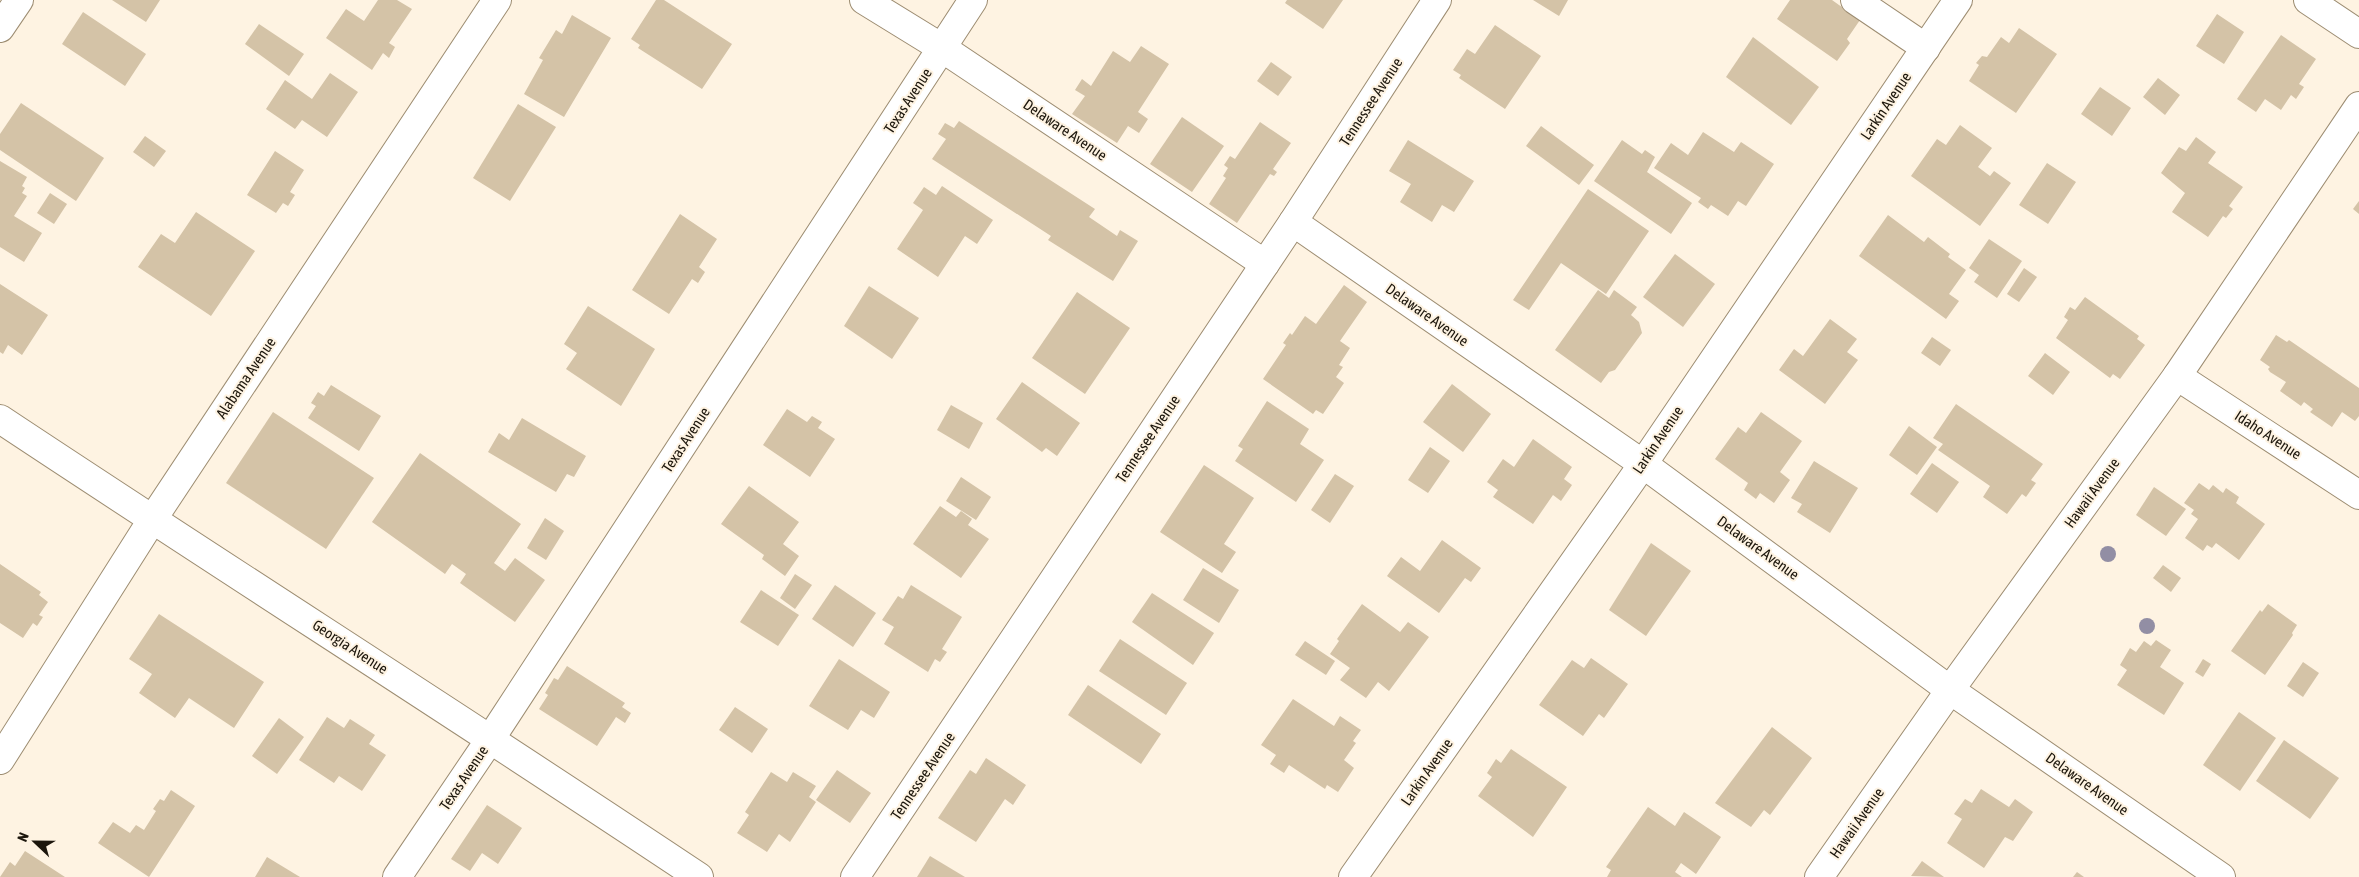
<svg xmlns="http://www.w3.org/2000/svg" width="2359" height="877" font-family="'Asap Condensed',sans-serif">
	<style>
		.building { fill: #d4c3a7 }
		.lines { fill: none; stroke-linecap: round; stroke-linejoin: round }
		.minor-casing { stroke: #9d8d72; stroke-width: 30 }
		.minor { stroke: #fff; stroke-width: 28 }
		.tree { fill: #928ea4 }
		.labels { text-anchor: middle; stroke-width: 4; stroke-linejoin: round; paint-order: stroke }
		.street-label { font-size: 15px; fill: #1c160c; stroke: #fef3e2 }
	</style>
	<rect width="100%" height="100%" fill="#fef3e2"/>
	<!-- building -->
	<g class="building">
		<polygon points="112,0 160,0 146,22"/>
		<polygon points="378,0 397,0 412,9 389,43 395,47 389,58 383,53 372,70 326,38 346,9 364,21"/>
		<polygon points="656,0 664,0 732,44 702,89 638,48 640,45 631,39"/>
		<polygon points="1287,0 1343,0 1323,29 1285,3"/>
		<polygon points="1533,0 1568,0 1559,16"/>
		<polygon points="1790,0 1832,0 1860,20 1847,39 1850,43 1837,61 1777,19"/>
		<polygon points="83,12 146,54 125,86 62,44"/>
		<polygon points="2217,14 2244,32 2224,64 2196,46"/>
		<polygon points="572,15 611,38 564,117 524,94 543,60 539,58 556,30 562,34"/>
		<polygon points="259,24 304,54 289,76 245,44"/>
		<polygon points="1495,25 1541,56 1505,109 1459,78 1461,75 1453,70 1467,49 1475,54"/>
		<polygon points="2019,28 2057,54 2016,113 1969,81 1979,65 1976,63 1982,56 1987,57 2001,37 2009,43"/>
		<polygon points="2281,35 2316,59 2299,84 2304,87 2296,99 2291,95 2281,110 2265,99 2256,112 2237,99"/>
		<polygon points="1753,37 1819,87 1791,125 1726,77"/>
		<polygon points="1141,46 1169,64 1138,112 1148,119 1139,133 1128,126 1117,143 1072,114 1085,96 1075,90 1082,79 1091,86 1113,51 1130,62"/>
		<polygon points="1271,62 1292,77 1278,96 1257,81"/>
		<polygon points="330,73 358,92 327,137 302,120 295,129 266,109 285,80 312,99"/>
		<polygon points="2158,78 2180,95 2165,115 2143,97"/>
		<polygon points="2100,87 2131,108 2112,136 2081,114"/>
		<polygon points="21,103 104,158 76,201 0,150 0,134"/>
		<polygon points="518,104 556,127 510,201 473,178"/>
		<polygon points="1182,117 1224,146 1192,192 1150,164"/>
		<polygon points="959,121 1095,209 1089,217 1117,236 1120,230 1138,241 1113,281 1048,240 1051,236 932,159 946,139 938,134 945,123 954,128"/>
		<polygon points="1260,122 1291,143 1273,169 1277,172 1274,176 1270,174 1237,223 1209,204 1226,178 1223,176 1228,168 1224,165 1230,156 1235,159"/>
		<polygon points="1960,125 1992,148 1978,167 1990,176 1994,171 2011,183 1980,226 1911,176 1937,139 1946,145"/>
		<polygon points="1541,126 1594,165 1579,185 1526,146"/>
		<polygon points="1703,132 1734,152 1741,142 1774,164 1746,206 1738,201 1728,216 1711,205 1708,209 1698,202 1701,198 1654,168 1671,143 1688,155"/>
		<polygon points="145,136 166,151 154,167 133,152"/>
		<polygon points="2196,137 2216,152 2208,163 2243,187 2229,206 2233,209 2226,218 2223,216 2208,237 2172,212 2185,193 2161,173 2179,147 2186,151"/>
		<polygon points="1408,140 1474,181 1454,212 1442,205 1432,222 1400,202 1411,184 1389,171"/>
		<polygon points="1622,140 1642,154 1645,150 1655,157 1647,172 1692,203 1671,234 1594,181"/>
		<polygon points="275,151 304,170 290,192 295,195 288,206 283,203 276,213 247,195"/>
		<polygon points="0,161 27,177 22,186 25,188 22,193 27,196 14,216 42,233 24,262 0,247"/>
		<polygon points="2047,163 2076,182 2048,224 2019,205"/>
		<polygon points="942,186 993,220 977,244 965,236 938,277 897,249 923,210 913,203 924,187 936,195"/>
		<polygon points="1588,189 1649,231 1606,294 1561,263 1529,310 1513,300"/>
		<polygon points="50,193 67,204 54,224 37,213"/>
		<polygon points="2359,201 2359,214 2353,209"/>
		<polygon points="196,212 255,251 211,316 138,267 161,234 175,243"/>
		<polygon points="680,214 717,239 699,267 705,272 698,283 692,279 669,314 632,290"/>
		<polygon points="1888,215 1924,242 1928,237 1950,254 1948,257 1966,270 1949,294 1959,301 1946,319 1859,256"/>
		<polygon points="1989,239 2022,261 1997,298 1974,282 1979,275 1969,268"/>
		<polygon points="1675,254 1715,284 1683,327 1643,297"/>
		<polygon points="2024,268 2037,277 2019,302 2007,294"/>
		<polygon points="0,284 48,315 22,355 8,345 3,354 0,352"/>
		<polygon points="1344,285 1367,302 1340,341 1350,348 1339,365 1343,367 1336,377 1344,383 1323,414 1316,410 1313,414 1263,379 1286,345 1283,343 1290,333 1292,335 1305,316 1316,324"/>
		<polygon points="869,286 919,318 892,359 844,326"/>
		<polygon points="1598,290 1609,298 1614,290 1637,307 1631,315 1639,322 1642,333 1615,370 1609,372 1601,383 1555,350"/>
		<polygon points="1077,292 1130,328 1085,394 1032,358"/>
		<polygon points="2085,297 2139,336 2137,339 2145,345 2120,379 2113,374 2110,378 2056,338 2068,320 2064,317 2070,307 2075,310"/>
		<polygon points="588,306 655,349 621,406 566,369 577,353 564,344"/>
		<polygon points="1830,319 1857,339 1847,352 1858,360 1825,404 1779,370 1794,349 1803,356"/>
		<polygon points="2276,335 2287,342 2289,340 2359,388 2359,416 2355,421 2342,412 2332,427 2310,412 2313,409 2304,402 2301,406 2280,391 2286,382 2270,372 2268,369 2270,367 2260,360"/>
		<polygon points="1932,337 1951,350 1940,366 1921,353"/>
		<polygon points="2045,353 2070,372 2053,395 2028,376"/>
		<polygon points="1022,382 1080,423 1057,456 1046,448 1042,452 996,419"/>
		<polygon points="1452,384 1491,414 1463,452 1423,422"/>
		<polygon points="331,385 381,416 359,451 308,418 316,406 311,403 318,392 324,396"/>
		<polygon points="1267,401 1309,429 1300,444 1324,460 1296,502 1235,461 1243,449 1238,446"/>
		<polygon points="1956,404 2043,464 2031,480 2036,483 2026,497 2022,494 2007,514 1983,497 1990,486 1938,450 1943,444 1933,438"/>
		<polygon points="951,405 983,423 969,449 937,430"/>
		<polygon points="787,409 807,422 812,416 822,422 818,428 835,439 810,477 763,445"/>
		<polygon points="273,412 374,478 326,549 226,483"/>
		<polygon points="1761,412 1802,441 1780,472 1790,480 1774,503 1760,493 1756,499 1744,490 1748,483 1715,459 1738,427 1746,433"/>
		<polygon points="522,418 586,456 574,477 567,474 556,492 488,452 499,433 509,440"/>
		<polygon points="1909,426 1937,447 1917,475 1889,455"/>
		<polygon points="1533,439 1572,467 1564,479 1572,485 1561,501 1553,495 1533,524 1493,497 1498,490 1487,482 1503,459 1514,467"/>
		<polygon points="1430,447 1450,461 1428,493 1408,480"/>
		<polygon points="420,453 521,524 494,563 505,571 515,558 545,580 515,622 460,583 466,574 452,564 445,574 372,522"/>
		<polygon points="1814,461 1858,488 1830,533 1797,512 1802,504 1791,498"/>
		<polygon points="1932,463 1959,482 1937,513 1910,494"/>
		<polygon points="1204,465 1254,498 1224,544 1236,552 1222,573 1160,532"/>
		<polygon points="1335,474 1354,486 1330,523 1311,510"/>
		<polygon points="961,477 991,497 976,520 946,501"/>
		<polygon points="2199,483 2209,490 2213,485 2223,493 2226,488 2239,497 2236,503 2265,524 2239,560 2216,543 2212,548 2207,545 2203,551 2185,538 2198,519 2191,514 2194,510 2184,503"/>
		<polygon points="749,486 799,522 783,544 799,556 785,576 762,559 764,555 721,524"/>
		<polygon points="2154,487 2186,509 2166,536 2136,515"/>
		<polygon points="940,506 956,517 961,511 972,519 968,525 989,539 961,578 913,544"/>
		<polygon points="545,518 564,531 546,560 527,548"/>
		<polygon points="1442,540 1481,568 1471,582 1465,578 1439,613 1387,576 1401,557 1420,571"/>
		<polygon points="1651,543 1691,571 1646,636 1609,610"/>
		<polygon points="0,564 41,592 39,595 48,602 39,615 43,617 37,626 33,623 23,638 0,623"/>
		<polygon points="2163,565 2181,578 2171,592 2153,578"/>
		<polygon points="1203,568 1239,590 1219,623 1183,600"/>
		<polygon points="795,574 812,585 795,609 780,598"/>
		<polygon points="835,585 876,613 853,647 812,619"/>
		<polygon points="911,585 962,617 942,649 947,652 940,662 935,659 928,672 884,644 894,627 882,620 898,596 903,599"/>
		<polygon points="761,590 799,615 778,646 740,622"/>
		<polygon points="1152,593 1214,633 1193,665 1132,622"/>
		<polygon points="1362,604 1400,632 1408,622 1429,637 1389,691 1378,682 1366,698 1340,680 1350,668 1330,654 1339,641 1337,639"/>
		<polygon points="2268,604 2297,625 2292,633 2293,635 2265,675 2231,651 2260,610 2262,612"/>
		<polygon points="159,614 264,682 234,728 189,698 175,718 139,693 152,674 129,659"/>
		<polygon points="1120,639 1187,683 1166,715 1099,671"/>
		<polygon points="2156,640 2171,650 2160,667 2184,683 2164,715 2117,685 2127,670 2120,665 2130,648 2136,652 2144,641 2151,646"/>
		<polygon points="1305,641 1335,661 1326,675 1295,655"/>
		<polygon points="1591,658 1628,684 1604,718 1599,714 1583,736 1539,705 1572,660 1584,668"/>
		<polygon points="839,659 890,692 874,718 861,710 848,730 809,706"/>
		<polygon points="2203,659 2211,664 2203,677 2195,672"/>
		<polygon points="2303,662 2319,673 2303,697 2287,686"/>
		<polygon points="567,666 625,703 622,707 631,713 625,723 616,717 597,746 539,709 548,695 545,693 554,678 558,680"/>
		<polygon points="1088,685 1161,734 1141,764 1068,715"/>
		<polygon points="1293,699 1334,726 1340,716 1361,730 1353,741 1356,743 1344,760 1354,768 1338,792 1327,785 1325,789 1289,765 1284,773 1270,764 1276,755 1261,745"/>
		<polygon points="735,707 768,729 752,753 719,730"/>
		<polygon points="2239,712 2276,738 2240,791 2203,765"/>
		<polygon points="327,717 344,728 350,719 375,735 369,744 386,755 362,791 339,776 334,783 299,760"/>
		<polygon points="279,718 304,737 277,774 252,756"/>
		<polygon points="1772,727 1812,758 1770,815 1764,810 1751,827 1715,803"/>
		<polygon points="2284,740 2339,778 2310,819 2256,781"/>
		<polygon points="1511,749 1567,787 1533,837 1478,796 1492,777 1487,773 1496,759 1501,763"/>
		<polygon points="986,758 1026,785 1013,805 1005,799 976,842 938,818 970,770 976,774"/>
		<polygon points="837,770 871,793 850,823 816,800"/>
		<polygon points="771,772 787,782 793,772 816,786 809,797 816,802 790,842 779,834 767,852 737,833 749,815 745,812"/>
		<polygon points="1981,789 2009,807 2015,799 2033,812 2013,841 2005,837 1984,868 1947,843 1962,819 1954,814 1965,799 1972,803"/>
		<polygon points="171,790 195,806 149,877 98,843 113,822 130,833 136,825 144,830 156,811 153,809 160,799 164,801"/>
		<polygon points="487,805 522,828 498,864 482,853 470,871 451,859"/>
		<polygon points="1648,807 1675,826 1684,812 1721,837 1696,874 1681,863 1675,872 1682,877 1607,877 1611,870 1606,867"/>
		<polygon points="25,851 65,877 0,877 10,862 15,866"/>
		<polygon points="930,856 965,877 917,877"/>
		<polygon points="267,857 300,877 255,877"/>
		<polygon points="1922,861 1944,877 1911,876"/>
		<polygon points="2077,872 2084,877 2073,877"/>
	</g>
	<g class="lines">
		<defs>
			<g id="minor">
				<polyline points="864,0 942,48 1265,264"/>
				<polyline points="1855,0 1926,48"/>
				<polyline points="2308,0 2359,34"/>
				<polyline points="0,28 19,0"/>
				<polyline points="1293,222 1643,464 1950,690 2221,877"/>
				<polyline points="2177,376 2359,495"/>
				<path d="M0 419C232 573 467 722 699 877"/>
				<polyline points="0,760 152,520 497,0"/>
				<polyline points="397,877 491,738 973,0"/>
				<polyline points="855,877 1293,222 1437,0"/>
				<polyline points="1353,877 1643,464 1958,0"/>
				<polyline points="1819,877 1950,690 2177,376 2359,106"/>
			</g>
		</defs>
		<!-- minor casing -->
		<use href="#minor" class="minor-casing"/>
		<!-- minor -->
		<use href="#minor" class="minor"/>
	</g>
	<!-- trees -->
	<g class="tree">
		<circle cx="2108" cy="554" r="8"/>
		<circle cx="2147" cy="626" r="8"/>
	</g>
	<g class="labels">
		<!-- street labels -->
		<g class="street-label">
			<text transform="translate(908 101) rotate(-57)" y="5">Texas Avenue</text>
			<text transform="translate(1371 102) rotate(-57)" y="5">Tennessee Avenue</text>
			<text transform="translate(1886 106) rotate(-56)" y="5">Larkin Avenue</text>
			<text transform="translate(1065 130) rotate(34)" y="5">Delaware Avenue</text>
			<text transform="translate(1427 315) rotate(35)" y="5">Delaware Avenue</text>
			<text transform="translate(246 378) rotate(-56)" y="5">Alabama Avenue</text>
			<text transform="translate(2268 435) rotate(33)" y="5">Idaho Avenue</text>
			<text transform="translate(1148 439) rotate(-56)" y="5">Tennessee Avenue</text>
			<text transform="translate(686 440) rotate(-57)" y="5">Texas Avenue</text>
			<text transform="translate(1658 440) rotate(-56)" y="5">Larkin Avenue</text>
			<text transform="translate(2092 493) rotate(-54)" y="5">Hawaii Avenue</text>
			<text transform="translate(1758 548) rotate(36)" y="5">Delaware Avenue</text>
			<text transform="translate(350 647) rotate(33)" y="5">Georgia Avenue</text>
			<text transform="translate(1427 772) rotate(-55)" y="5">Larkin Avenue</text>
			<text transform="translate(923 776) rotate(-56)" y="5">Tennessee Avenue</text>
			<text transform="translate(464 778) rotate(-56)" y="5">Texas Avenue</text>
			<text transform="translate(2087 784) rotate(35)" y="5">Delaware Avenue</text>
			<text transform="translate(1857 823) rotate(-55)" y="5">Hawaii Avenue</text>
		</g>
	</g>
	<!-- north arrow -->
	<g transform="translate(35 842) rotate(292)" stroke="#fef3e2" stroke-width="4" paint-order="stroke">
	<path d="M0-4L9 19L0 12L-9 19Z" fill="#1c160c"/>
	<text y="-8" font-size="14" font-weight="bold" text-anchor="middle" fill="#1c160c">N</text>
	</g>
</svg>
